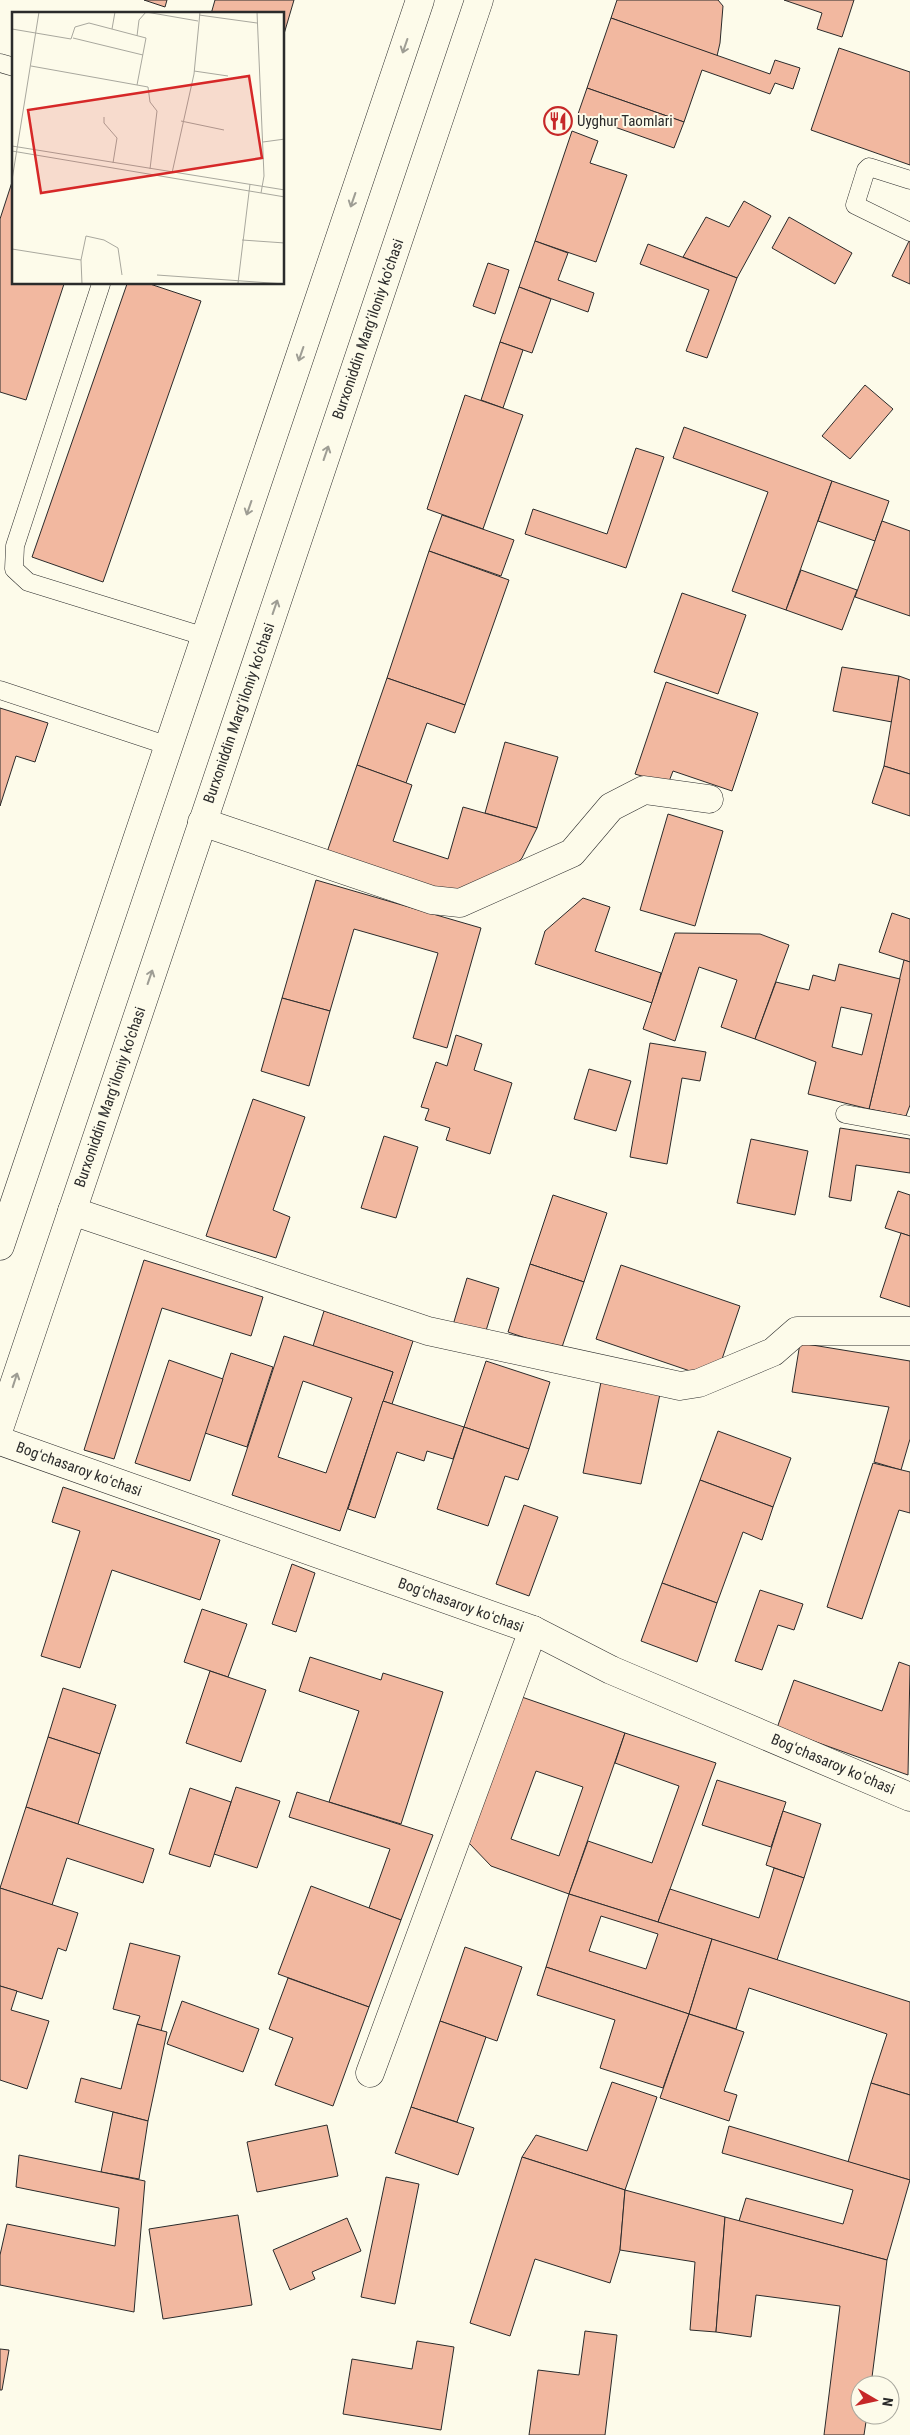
<svg xmlns="http://www.w3.org/2000/svg" width="910" height="2435" font-family="'Roboto Condensed',sans-serif">
	<style>
		.building { fill: #f2b8a0; stroke: #2b2b2b; fill-rule: evenodd }
		.lines { fill: none; stroke-linecap: round; stroke-linejoin: round }
		.service-casing { stroke: #2b2b2b; stroke-width: 19 }
		.minor-casing { stroke: #2b2b2b; stroke-width: 29 }
		.primary-casing { stroke: #2b2b2b; stroke-width: 29 }
		.service { stroke: #fdfbea; stroke-width: 18 }
		.minor { stroke: #fdfbea; stroke-width: 28 }
		.primary { stroke: #fdfbea; stroke-width: 28 }
		.oneway { stroke: #9e9d94 }
		.labels { text-anchor: middle; stroke-width: 4; stroke-linejoin: round; paint-order: stroke }
		.poi-label { font-size: 15px; fill: #2b2b2b; stroke: #fdfbea; text-anchor: start }
		.street-label { font-size: 15px; fill: #2b2b2b; stroke: #fdfbea }
		.inset-road { fill: none; stroke: #a9a89e; stroke-width: 1 }
		.view { fill: #d62828; fill-opacity: 0.15; stroke: #d62828; stroke-width: 2.5 }
		.inset-edge { fill: none; stroke: #2b2b2b; stroke-width: 2.5 }
	</style>
	<rect width="100%" height="100%" fill="#fdfbea"/>
	<!-- building -->
	<g class="building">
		<polygon points="144,0 167,0 165,7"/>
		<polygon points="215,0 294,0 284,34 284,14 211,14"/>
		<polygon points="617,0 718,0 723,6 720,43 717,56 611,18"/>
		<polygon points="784,0 854,0 842,37 817,29 822,13"/>
		<polygon points="611,18 770,74 775,60 800,68 793,89 775,83 770,94 702,70 684,122 587,88"/>
		<polygon points="839,48 910,72 910,165 811,130"/>
		<polygon points="587,88 684,122 674,148 578,114"/>
		<polygon points="572,131 598,141 590,163 627,175 596,262 535,241"/>
		<polygon points="14,176 14,284 64,284 26,400 0,392 0,219"/>
		<polygon points="744,201 771,216 737,278 683,257 706,217 729,227"/>
		<polygon points="789,217 852,253 835,284 772,248"/>
		<polygon points="535,241 568,253 558,280 594,293 588,312 519,287"/>
		<polygon points="909,241 910,241 910,284 892,276"/>
		<polygon points="648,244 737,278 707,358 686,351 709,290 640,264"/>
		<polygon points="488,263 509,270 495,314 473,306"/>
		<polygon points="127,284 150,284 201,301 103,582 32,557"/>
		<polygon points="519,287 551,299 532,353 500,342"/>
		<polygon points="500,342 523,350 503,408 481,400"/>
		<polygon points="865,385 893,409 850,459 822,436"/>
		<polygon points="465,395 523,415 483,529 427,509"/>
		<polygon points="684,427 832,481 786,610 732,591 768,492 673,458"/>
		<polygon points="636,448 664,457 626,568 525,534 533,509 607,534"/>
		<polygon points="832,481 889,501 875,541 818,521"/>
		<polygon points="442,515 514,540 501,576 429,551"/>
		<polygon points="882,521 910,531 910,616 855,597"/>
		<polygon points="429,551 509,580 465,705 387,678"/>
		<polygon points="801,570 857,590 842,630 786,610"/>
		<polygon points="682,593 746,615 718,694 654,672"/>
		<polygon points="842,667 899,676 892,722 833,711"/>
		<polygon points="899,676 910,680 910,774 884,766"/>
		<polygon points="387,678 465,705 455,733 427,723 406,783 357,765"/>
		<polygon points="666,682 758,713 732,791 673,771 668,784 635,774"/>
		<polygon points="0,708 48,723 35,762 16,756 0,806"/>
		<polygon points="505,742 558,757 537,828 485,813"/>
		<polygon points="357,765 412,785 393,841 448,859 463,807 537,828 522,858 511,870 459,894 326,855"/>
		<polygon points="884,766 910,774 910,816 872,803"/>
		<polygon points="668,814 723,831 695,926 640,910"/>
		<polygon points="316,880 481,928 447,1048 413,1038 438,953 354,929 330,1011 282,998"/>
		<polygon points="583,898 610,907 595,951 661,973 652,1003 535,964 545,931"/>
		<polygon points="892,913 910,919 910,962 879,952"/>
		<polygon points="675,933 760,934 789,945 755,1039 721,1027 737,980 699,967 675,1041 643,1029"/>
		<polygon points="904,960 910,962 910,1105 906,1116 869,1109"/>
		<path d="M839 964 900 979 869 1109 808 1094 816 1062 755 1039 776 982 809 990 813 975 835 981ZM841 1007 872 1014 862 1055 832 1047Z"/>
		<polygon points="282,998 330,1011 309,1086 261,1071"/>
		<polygon points="456,1035 482,1044 474,1070 512,1083 490,1154 446,1140 450,1128 425,1120 429,1109 421,1107 436,1062 447,1066"/>
		<polygon points="650,1043 706,1052 700,1081 682,1078 667,1164 630,1157"/>
		<polygon points="589,1069 631,1081 616,1131 574,1119"/>
		<polygon points="253,1099 305,1117 273,1210 290,1217 276,1258 206,1236"/>
		<polygon points="840,1128 910,1139 910,1173 856,1165 851,1201 829,1197"/>
		<polygon points="384,1136 418,1147 396,1218 361,1208"/>
		<polygon points="751,1139 808,1151 795,1215 737,1203"/>
		<polygon points="898,1191 910,1195 910,1236 885,1228"/>
		<polygon points="553,1195 607,1213 584,1282 530,1264"/>
		<polygon points="901,1233 910,1236 910,1307 880,1297"/>
		<polygon points="144,1260 263,1297 251,1336 162,1308 114,1459 84,1450"/>
		<polygon points="530,1264 584,1282 561,1350 508,1332"/>
		<polygon points="621,1265 740,1306 720,1365 696,1373 596,1339"/>
		<polygon points="467,1278 499,1288 485,1334 453,1325"/>
		<polygon points="324,1311 413,1341 392,1404 383,1401 393,1372 313,1346"/>
		<path d="M284 1336 393 1372 340 1531 232 1495ZM303 1381 352 1398 326 1473 278 1457Z"/>
		<polygon points="800,1343 910,1361 910,1439 901,1470 874,1462 889,1407 792,1392"/>
		<polygon points="231,1353 273,1367 247,1447 205,1433"/>
		<polygon points="169,1360 223,1379 190,1481 135,1463"/>
		<polygon points="486,1361 550,1382 529,1449 464,1427"/>
		<polygon points="601,1382 660,1394 641,1484 583,1473"/>
		<polygon points="383,1401 464,1427 453,1459 427,1451 424,1461 397,1452 375,1518 348,1509"/>
		<polygon points="464,1427 529,1449 518,1480 505,1476 488,1526 437,1509"/>
		<polygon points="718,1431 791,1458 773,1507 700,1480"/>
		<polygon points="873,1463 910,1472 910,1513 899,1510 862,1619 827,1607"/>
		<polygon points="700,1480 773,1507 762,1540 743,1532 717,1603 662,1583"/>
		<polygon points="63,1487 220,1540 200,1600 112,1570 80,1668 41,1656 80,1531 52,1522"/>
		<polygon points="524,1505 558,1517 529,1596 496,1584"/>
		<polygon points="292,1564 315,1573 296,1632 272,1624"/>
		<polygon points="662,1583 717,1603 697,1662 641,1641"/>
		<polygon points="760,1590 803,1604 794,1630 778,1625 762,1670 735,1661"/>
		<polygon points="202,1609 247,1624 228,1677 184,1662"/>
		<polygon points="310,1657 381,1680 383,1673 443,1692 401,1824 329,1802 359,1711 299,1691"/>
		<polygon points="899,1662 910,1666 908,1775 777,1728 794,1680 882,1711"/>
		<polygon points="210,1671 266,1690 241,1762 186,1743"/>
		<polygon points="63,1688 116,1705 100,1754 48,1737"/>
		<path d="M519 1696 625 1733 569 1894 491 1866 469 1843ZM536 1771 583 1787 559 1856 511 1839Z"/>
		<polygon points="625,1733 716,1763 658,1922 569,1894 588,1841 652,1863 679,1786 615,1763"/>
		<polygon points="48,1737 100,1754 78,1824 26,1807"/>
		<polygon points="717,1780 786,1802 771,1847 702,1825"/>
		<polygon points="236,1787 280,1801 257,1868 214,1854"/>
		<polygon points="190,1788 231,1802 210,1867 169,1854"/>
		<polygon points="297,1792 433,1835 401,1920 369,1908 390,1849 289,1817"/>
		<polygon points="26,1807 154,1849 143,1883 67,1858 52,1905 0,1888"/>
		<polygon points="783,1811 821,1824 804,1878 766,1865"/>
		<polygon points="774,1868 804,1878 777,1960 658,1922 670,1889 759,1918"/>
		<polygon points="311,1886 401,1920 369,2007 278,1974"/>
		<polygon points="0,1888 78,1913 66,1951 58,1948 42,1999 0,1986"/>
		<path d="M569 1894 712 1939 689 2014 546 1967ZM601 1916 658 1934 646 1969 589 1951Z"/>
		<polygon points="712,1939 910,2002 910,2095 871,2083 887,2034 749,1988 736,2029 689,2014"/>
		<polygon points="130,1943 180,1956 161,2031 137,2024 140,2016 113,2009"/>
		<polygon points="465,1947 522,1967 497,2041 440,2021"/>
		<polygon points="546,1967 689,2014 663,2088 600,2068 615,2020 537,1995"/>
		<polygon points="288,1978 369,2007 333,2106 275,2085 293,2038 269,2029"/>
		<polygon points="0,1986 17,1991 11,2010 49,2021 27,2089 0,2080"/>
		<polygon points="182,2001 259,2029 243,2072 167,2044"/>
		<polygon points="689,2014 744,2032 724,2091 737,2095 729,2121 660,2098"/>
		<polygon points="440,2021 486,2037 457,2122 411,2107"/>
		<polygon points="137,2024 167,2032 148,2121 75,2102 81,2078 121,2089"/>
		<polygon points="612,2082 657,2097 625,2190 522,2157 536,2135 587,2151"/>
		<polygon points="871,2083 910,2095 910,2180 848,2162"/>
		<polygon points="411,2107 474,2128 458,2175 395,2153"/>
		<polygon points="113,2112 148,2121 139,2179 101,2172"/>
		<polygon points="327,2125 338,2176 257,2192 247,2142"/>
		<polygon points="729,2126 910,2180 887,2260 739,2221 746,2198 843,2224 853,2190 722,2153"/>
		<polygon points="19,2155 145,2181 134,2312 0,2285 0,2255 7,2224 115,2246 119,2208 16,2187"/>
		<polygon points="522,2157 625,2190 620,2250 610,2283 535,2259 510,2336 470,2323"/>
		<polygon points="386,2177 419,2184 395,2304 361,2297"/>
		<polygon points="625,2190 725,2217 716,2332 690,2330 695,2262 620,2250"/>
		<polygon points="238,2215 252,2305 163,2319 149,2229"/>
		<polygon points="725,2217 887,2260 871,2385 860,2385 860,2415 867,2415 864,2435 824,2435 840,2306 756,2295 751,2337 716,2332"/>
		<polygon points="347,2218 361,2251 312,2272 315,2279 290,2290 273,2250"/>
		<polygon points="585,2331 617,2335 605,2435 529,2435 538,2370 579,2375"/>
		<polygon points="417,2341 454,2347 441,2430 343,2414 352,2359 412,2369"/>
		<polygon points="0,2349 9,2350 2,2390 0,2390"/>
	</g>
	<g class="lines">
		<defs>
			<g id="service">
				<polyline points="0,63 14,67"/>
				<polyline points="910,180 869,167 866,170 855,205 910,232"/>
				<polyline points="101,284 15,546 14,569 28,582 206,637"/>
				<polyline points="0,690 169,746"/>
				<polyline points="845,1114 910,1126"/>
			</g>
			<g id="minor">
				<polyline points="202,822 432,900 460,903 572,853 611,807 644,790 709,799"/>
				<polyline points="72,1211 428,1331 680,1386 699,1383 773,1352 797,1331 910,1331"/>
				<polyline points="0,1441 533,1630 611,1670 910,1797"/>
				<polyline points="370,2073 533,1630"/>
			</g>
			<g id="primary">
				<polyline points="0,1246 420,0"/>
				<polyline points="0,1426 479,0"/>
			</g>
		</defs>
		<!-- service casing -->
		<use href="#service" class="service-casing"/>
		<!-- minor casing -->
		<use href="#minor" class="minor-casing"/>
		<!-- primary casing -->
		<use href="#primary" class="primary-casing"/>
		<!-- service -->
		<use href="#service" class="service"/>
		<!-- minor -->
		<use href="#minor" class="minor"/>
		<!-- primary -->
		<use href="#primary" class="primary"/>
	</g>
	<!-- one-way arrows -->
	<defs><path id="oneway-shaft" d="M-6 0H5M1.5-3L5.5 0L1.5 3" fill="none" stroke-width="1.6" stroke-linecap="round" stroke-linejoin="round" transform="scale(1.25)"/></defs>
	<g class="oneway">
		<use href="#oneway-shaft" transform="translate(405 46) rotate(109)"/>
		<use href="#oneway-shaft" transform="translate(353 200) rotate(109)"/>
		<use href="#oneway-shaft" transform="translate(301 354) rotate(109)"/>
		<use href="#oneway-shaft" transform="translate(326 453) rotate(-71)"/>
		<use href="#oneway-shaft" transform="translate(249 508) rotate(109)"/>
		<use href="#oneway-shaft" transform="translate(275 607) rotate(-71)"/>
		<use href="#oneway-shaft" transform="translate(150 977) rotate(-71)"/>
		<use href="#oneway-shaft" transform="translate(15 1380) rotate(-72)"/>
	</g>
	<!-- icons -->
	<defs>
		<symbol id="restaurant-ring" viewBox="-11 -11 22 22"><circle r="9.5" fill="#fdfbea" stroke="#c62828" stroke-width="1.5"/><path d="M-5-6h1v4h1v-4h1v4h1v-4h1v5L-1.5 .5V6h-2V.5L-5-1ZM5-6V6H3V1.5H1.5Q1.5-4 5-6Z" fill="#c62828"/></symbol>
	</defs>
	<g fill-rule="evenodd">
		<use href="#restaurant-ring" x="542" y="105" width="32" height="32"/>
	</g>
	<g class="labels">
		<!-- poi labels -->
		<g class="poi-label">
			<text x="577" y="126">Uyghur Taomlari</text>
		</g>
		<!-- street labels -->
		<g class="street-label">
			<text transform="translate(368 329) rotate(-71)" y="5">Burxoniddin Marg’iloniy ko’chasi</text>
			<text transform="translate(239 713) rotate(-71)" y="5">Burxoniddin Marg’iloniy ko’chasi</text>
			<text transform="translate(110 1097) rotate(-71)" y="5">Burxoniddin Marg’iloniy ko’chasi</text>
			<text transform="translate(79 1469) rotate(20)" y="5">Bogʻchasaroy koʻchasi</text>
			<text transform="translate(461 1605) rotate(20)" y="5">Bogʻchasaroy koʻchasi</text>
			<text transform="translate(833 1764) rotate(23)" y="5">Bogʻchasaroy koʻchasi</text>
		</g>
	</g>
	<!-- overview -->
	<g transform="translate(12 12)">
		<rect width="272" height="272" fill="#fdfbea"/>
		<path class="inset-road" d="M134 0 186 9M245 0 252 164 249 181M187 3 245 11M0 17 59 27 63 15 77 11 134 26 125 73 19 54M100 17 103 0M125 24 127 8 134 0M61 26 131 43M182 59 216 64M125 73 136 75 138 90 145 99 138 157M92 105V111L105 126 101 151M169 109 212 118M251 130 273 127M0 134 273 178M0 139 273 185M160 161 182 62 188 0M0 168 27 0M230 228 273 231M0 237 69 248M145 263 273 272M226 271 238 172M70 272 69 248 74 224 92 228 106 236 110 263"/>
		<path class="view" d="M237 64 250 146 29 181 16 98Z"/>
		<rect width="272" height="272" class="inset-edge"/>
	</g>
	<!-- north arrow -->
	<g transform="translate(875 2400) rotate(99)"><circle r="24" fill="#fdfbea" stroke="#a9a89e"/>
	<path d="M0-4L9 19L0 12L-9 19Z" fill="#c62828"/>
	<text y="-8" font-size="14" font-weight="bold" text-anchor="middle" fill="#2b2b2b">N</text>
	</g>
</svg>
